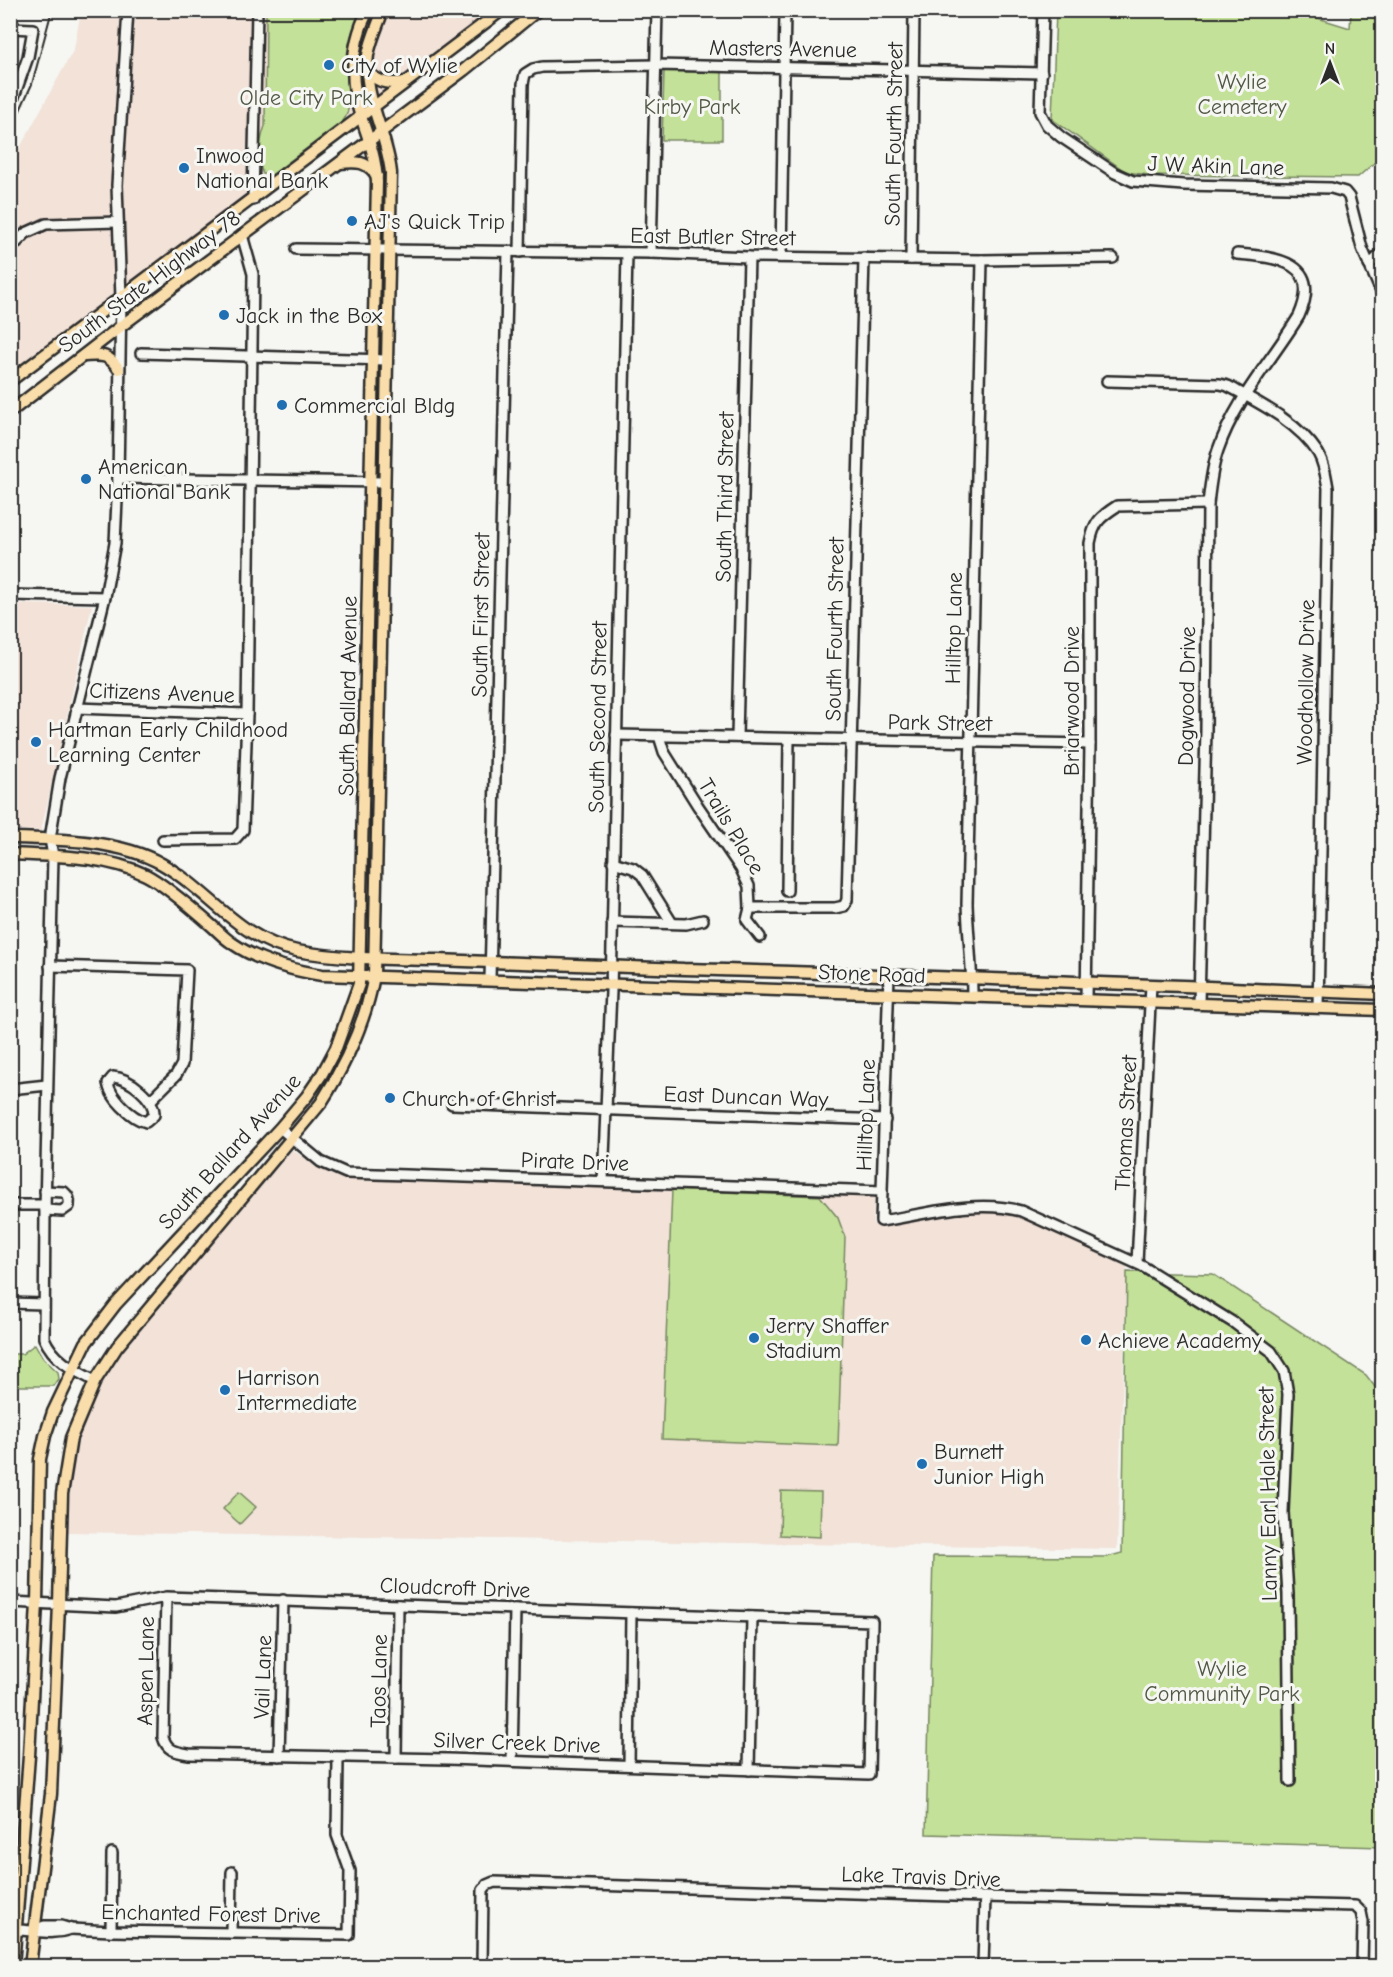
<svg xmlns="http://www.w3.org/2000/svg" width="1393" height="1977" font-family="'Comic Neue',sans-serif">
	<style>
		.built { fill: #f2e2d8 }
		.green { fill: #c3e198; stroke: #778662; stroke-width: 1.5 }
		.lines { fill: none; stroke-linecap: round; stroke-linejoin: round }
		.minor-casing { stroke: #2b2b2b; stroke-width: 14 }
		.major-casing { stroke: #2b2b2b; stroke-width: 15 }
		.minor { stroke: #f6f6f2; stroke-width: 9 }
		.major { stroke: #f9deab; stroke-width: 10 }
		.rail { stroke: #2b2b2b; stroke-width: 2 }
		.poi-dot { fill: #1f6fb2; stroke: #f6f6f2; stroke-width: 2 }
		.labels { text-anchor: middle; stroke-width: 6; stroke-linejoin: round; paint-order: stroke }
		.street-label { font-size: 22px; fill: #2b2b2b; stroke: #f6f6f2 }
		.poi-label { font-size: 22px; fill: #2b2b2b; stroke: #f6f6f2; text-anchor: start }
		.park-label { font-size: 22px; fill: #515846; stroke: #f6f6f2 }
	</style>
	<rect width="100%" height="100%" fill="#f6f6f2"/>
	<filter id="ink" filterUnits="userSpaceOnUse"><feTurbulence type="fractalNoise" baseFrequency=".0167" numOctaves="2"/><feDisplacementMap in="SourceGraphic" scale="12" xChannelSelector="R" yChannelSelector="G"/><feConvolveMatrix kernelMatrix="1 2 1 2 8 2 1 2 1" color-interpolation-filters="sRGB"/></filter>
	<g filter="url(#ink)">
		<!-- built -->
		<g class="built">
			<polygon points="81,11 489,11 11,377 11,164 74,49"/>
			<polygon points="11,604 92,605 41,831 11,830"/>
			<polygon points="292,1150 332,1175 362,1180 874,1197 873,1224 891,1224 984,1212 1017,1213 1127,1262 1117,1549 67,1532 71,1472 76,1449 84,1423 107,1371 129,1338"/>
		</g>
		<!-- green -->
		<g class="green">
			<path d="M266 11H361C354 25 349 40 347 56 344 77 356 104 343 121L270 176 263 174C257 162 260 139 265 126Z"/>
			<polygon points="1056,11 1244,11 1305,14 1350,28 1351,12 1382,20 1382,156 1358,177 1149,175 1126,172 1052,119"/>
			<polygon points="664,71 722,72 722,140 662,140"/>
			<polygon points="672,1190 820,1196 838,1218 845,1237 838,1446 662,1439"/>
			<polygon points="1127,1272 1213,1274 1366,1375 1382,1396 1382,1847 926,1834 933,1556 1107,1557 1122,1553"/>
			<polygon points="35,1344 43,1358 58,1372 59,1379 54,1386 11,1386 11,1354 22,1354"/>
			<polygon points="781,1491 821,1492 820,1537 780,1535"/>
			<polygon points="239,1492 256,1507 240,1524 223,1509"/>
		</g>
		<g class="lines">
			<defs>
				<g id="minor">
					<polyline points="1043,10 1040,112 1047,125 1061,137 1115,173 1133,181 1183,185 1331,188 1345,192 1349,197 1362,248 1382,294"/>
					<polyline points="10,28 33,29 28,57 10,108"/>
					<polyline points="253,200 257,10"/>
					<polyline points="10,249 26,233 46,224 118,222"/>
					<polyline points="296,249 651,253 749,257 982,260 1113,258"/>
					<polyline points="520,252 523,84 525,74 533,69 542,67 656,65 1042,73"/>
					<polyline points="651,253 657,10"/>
					<polyline points="781,257 785,10"/>
					<polyline points="911,259 914,10"/>
					<polyline points="1369,265 1382,253"/>
					<polyline points="141,353 386,360"/>
					<path d="M1107 381 1220 384 1228 386C1259 403 1298 422 1318 453 1324 463 1326 476 1328 488L1318 1008"/>
					<polyline points="118,478 384,482"/>
					<polyline points="10,595 105,597"/>
					<polyline points="76,708 247,714"/>
					<polyline points="616,735 1090,744"/>
					<polyline points="659,736 664,752 698,806 741,869 749,886 750,908 747,920 760,937"/>
					<polyline points="737,737 749,257"/>
					<polyline points="163,840 235,839 243,830 247,714 253,274 242,235"/>
					<polyline points="613,862 633,868 642,875 672,923"/>
					<polyline points="787,891 789,739"/>
					<polyline points="750,908 835,908 844,906 847,900 864,258"/>
					<polyline points="612,922 686,924 703,920"/>
					<polyline points="50,966 187,970 182,1064 176,1075 150,1101"/>
					<path d="M889 975 881 1221C926 1214 976 1199 1021 1211L1142 1266 1234 1323 1271 1351 1284 1371 1288 1394 1283 1512 1288 1594 1290 1781"/>
					<polyline points="490,979 508,252"/>
					<path d="M972 996C972 965 968 935 967 904L982 260"/>
					<path d="M1086 1000 1090 744V543C1094 522 1100 517 1117 506L1208 504"/>
					<path d="M1199 1003 1206 730 1208 504C1210 486 1212 467 1218 450 1235 400 1272 360 1299 316 1323 262 1277 257 1237 254"/>
					<path d="M113 1077C129 1078 155 1098 154 1115L146 1122C131 1118 110 1097 108 1083Z"/>
					<polyline points="10,1089 47,1085"/>
					<polyline points="452,1104 885,1120"/>
					<polyline points="280,1128 321,1162 346,1173 882,1191"/>
					<polyline points="603,1181 611,991 627,253"/>
					<polyline points="10,1205 45,1205"/>
					<path d="M45 1210 62 1211 69 1206C70 1200 69 1196 64 1192L45 1191"/>
					<polyline points="1137,1263 1151,985"/>
					<polyline points="10,1303 43,1304"/>
					<path d="M95 1381C74 1370 54 1361 44 1338L45 1210 53 856 50 839 60 778 105 597 115 543 118 478 121 298 117 185 128 10"/>
					<path d="M10 1602 116 1607 166 1597 872 1621 869 1774 448 1759 189 1754C176 1752 167 1751 163 1737L166 1597"/>
					<polyline points="279,1756 283,1600"/>
					<polyline points="396,1758 398,1605"/>
					<polyline points="512,1761 515,1609"/>
					<polyline points="629,1765 631,1613"/>
					<polyline points="749,1770 752,1617"/>
					<path d="M15 1930C36 1930 51 1936 71 1929"/>
					<polyline points="35,1930 44,1926 61,1926 71,1929 111,1931 349,1935 350,1871 337,1835 338,1758"/>
					<polyline points="111,1931 112,1853"/>
					<polyline points="231,1933 232,1872"/>
					<polyline points="482,1966 483,1890 487,1885 494,1882 985,1897 1355,1906 1361,1912 1363,1922 1362,1966"/>
					<polyline points="983,1966 985,1897"/>
				</g>
				<g id="major">
					<path d="M368 72C379 84 391 84 406 82"/>
					<path d="M340 163C357 161 367 161 377 176"/>
					<path d="M83 356C102 355 107 353 119 369"/>
					<polyline points="10,381 502,10"/>
					<polyline points="10,412 129,320 464,70 538,10"/>
					<path d="M10 838C58 839 120 840 162 864 210 891 239 940 297 951 339 959 393 959 437 960 520 963 602 966 684 969 917 975 1150 985 1382 994"/>
					<path d="M10 854C55 856 105 855 146 875 164 884 195 911 211 925 218 931 224 938 232 943 258 961 291 970 322 975L1382 1010"/>
					<path d="M13 1966 29 1756 37 1603 40 1459 45 1436 53 1412 86 1343 116 1304 280 1128 307 1096 322 1074 336 1048 359 984 377 182C376 157 368 137 360 114 349 78 351 44 368 10"/>
					<path d="M30 1966 51 1794 59 1604 62 1494 71 1438 95 1381 117 1347 321 1103C346 1064 365 1023 374 976L391 173C387 132 362 96 368 55 371 39 378 25 383 10"/>
				</g>
			</defs>
			<!-- minor casing -->
			<use href="#minor" class="minor-casing"/>
			<!-- major casing -->
			<use href="#major" class="major-casing"/>
			<!-- minor -->
			<use href="#minor" class="minor"/>
			<!-- major -->
			<use href="#major" class="major"/>
			<!-- rail -->
			<polyline class="rail" points="10,132 32,84 52,10"/>
		</g>
	</g>
	<!-- markers -->
	<g class="poi-dot">
		<circle cx="329" cy="65" r="6"/>
		<circle cx="184" cy="168" r="6"/>
		<circle cx="352" cy="221" r="6"/>
		<circle cx="224" cy="315" r="6"/>
		<circle cx="282" cy="405" r="6"/>
		<circle cx="86" cy="479" r="6"/>
		<circle cx="36" cy="742" r="6"/>
		<circle cx="390" cy="1098" r="6"/>
		<circle cx="754" cy="1338" r="6"/>
		<circle cx="1086" cy="1340" r="6"/>
		<circle cx="225" cy="1390" r="6"/>
		<circle cx="922" cy="1464" r="6"/>
	</g>
	<g class="labels">
		<!-- street labels -->
		<g class="street-label">
			<text transform="translate(783 48) rotate(1)" y="8">Masters Avenue</text>
			<text transform="translate(893 134) rotate(-89)" y="8">South Fourth Street</text>
			<text transform="translate(1216 165) rotate(2)" y="8">J W Akin Lane</text>
			<text transform="translate(713 236) rotate(1)" y="8">East Butler Street</text>
			<text transform="translate(149 281) rotate(-37)" y="8">South State Highway 78</text>
			<text transform="translate(724 497) rotate(-89)" y="8">South Third Street</text>
			<text transform="translate(480 615) rotate(-89)" y="8">South First Street</text>
			<text transform="translate(953 628) rotate(-89)" y="8">Hilltop Lane</text>
			<text transform="translate(834 629) rotate(-89)" y="8">South Fourth Street</text>
			<text transform="translate(1305 682) rotate(-89)" y="8">Woodhollow Drive</text>
			<text transform="translate(162 692) rotate(2)" y="8">Citizens Avenue</text>
			<text transform="translate(347 696) rotate(-89)" y="8">South Ballard Avenue</text>
			<text transform="translate(1186 696) rotate(-89)" y="8">Dogwood Drive</text>
			<text transform="translate(1071 701) rotate(-90)" y="8">Briarwood Drive</text>
			<text transform="translate(597 717) rotate(-89)" y="8">South Second Street</text>
			<text transform="translate(940 722) rotate(1)" y="8">Park Street</text>
			<text transform="translate(732 826) rotate(59)" y="8">Trails Place</text>
			<text transform="translate(872 973) rotate(2)" y="8">Stone Road</text>
			<text transform="translate(746 1096) rotate(2)" y="8">East Duncan Way</text>
			<text transform="translate(865 1115) rotate(-88)" y="8">Hilltop Lane</text>
			<text transform="translate(1125 1123) rotate(-87)" y="8">Thomas Street</text>
			<text transform="translate(229 1151) rotate(-48)" y="8">South Ballard Avenue</text>
			<text transform="translate(575 1161) rotate(2)" y="8">Pirate Drive</text>
			<text transform="translate(1267 1494) rotate(-91)" y="8">Lanny Earl Hale Street</text>
			<text transform="translate(455 1587) rotate(2)" y="8">Cloudcroft Drive</text>
			<text transform="translate(145 1671) rotate(-89)" y="8">Aspen Lane</text>
			<text transform="translate(262 1677) rotate(-88)" y="8">Vail Lane</text>
			<text transform="translate(378 1681) rotate(-89)" y="8">Taos Lane</text>
			<text transform="translate(517 1742) rotate(2)" y="8">Silver Creek Drive</text>
			<text transform="translate(921 1876) rotate(2)" y="8">Lake Travis Drive</text>
			<text transform="translate(211 1913) rotate(1)" y="8">Enchanted Forest Drive</text>
		</g>
		<!-- poi labels -->
		<g class="poi-label">
			<text x="341" y="73">City of Wylie</text>
			<text x="196" y="163">Inwood<tspan x="196" dy="25">National Bank</tspan></text>
			<text x="364" y="229">AJ's Quick Trip</text>
			<text x="236" y="323">Jack in the Box</text>
			<text x="294" y="413">Commercial Bldg</text>
			<text x="98" y="474">American<tspan x="98" dy="25">National Bank</tspan></text>
			<text x="48" y="737">Hartman Early Childhood<tspan x="48" dy="25">Learning Center</tspan></text>
			<text x="402" y="1106">Church of Christ</text>
			<text x="766" y="1333">Jerry Shaffer<tspan x="766" dy="25">Stadium</tspan></text>
			<text x="1098" y="1348">Achieve Academy</text>
			<text x="237" y="1385">Harrison<tspan x="237" dy="25">Intermediate</tspan></text>
			<text x="934" y="1459">Burnett<tspan x="934" dy="25">Junior High</tspan></text>
		</g>
		<!-- park labels -->
		<g class="park-label">
			<text x="1242" y="89">Wylie<tspan x="1242" dy="25">Cemetery</tspan></text>
			<text x="306" y="105">Olde City Park</text>
			<text x="692" y="114">Kirby Park</text>
			<text x="1222" y="1676">Wylie<tspan x="1222" dy="25">Community Park</tspan></text>
		</g>
	</g>
	<!-- margin -->
	<rect width="1393" height="1977" fill="none" stroke="#f6f6f2" stroke-width="36"/>
	<rect x="18" y="18" width="1357" height="1941" fill="none" stroke="#2b2b2b" stroke-width="2" filter="url(#ink)"/>
	<!-- north arrow -->
	<g transform="translate(1330 63)" stroke="#f6f6f2" stroke-width="4.5" paint-order="stroke">
	<path d="M0-4.5L10 22L0 15L-10 22Z" fill="#2b2b2b"/>
	<text y="-9" font-size="16" font-weight="bold" text-anchor="middle" fill="#2b2b2b">N</text>
	</g>
</svg>
